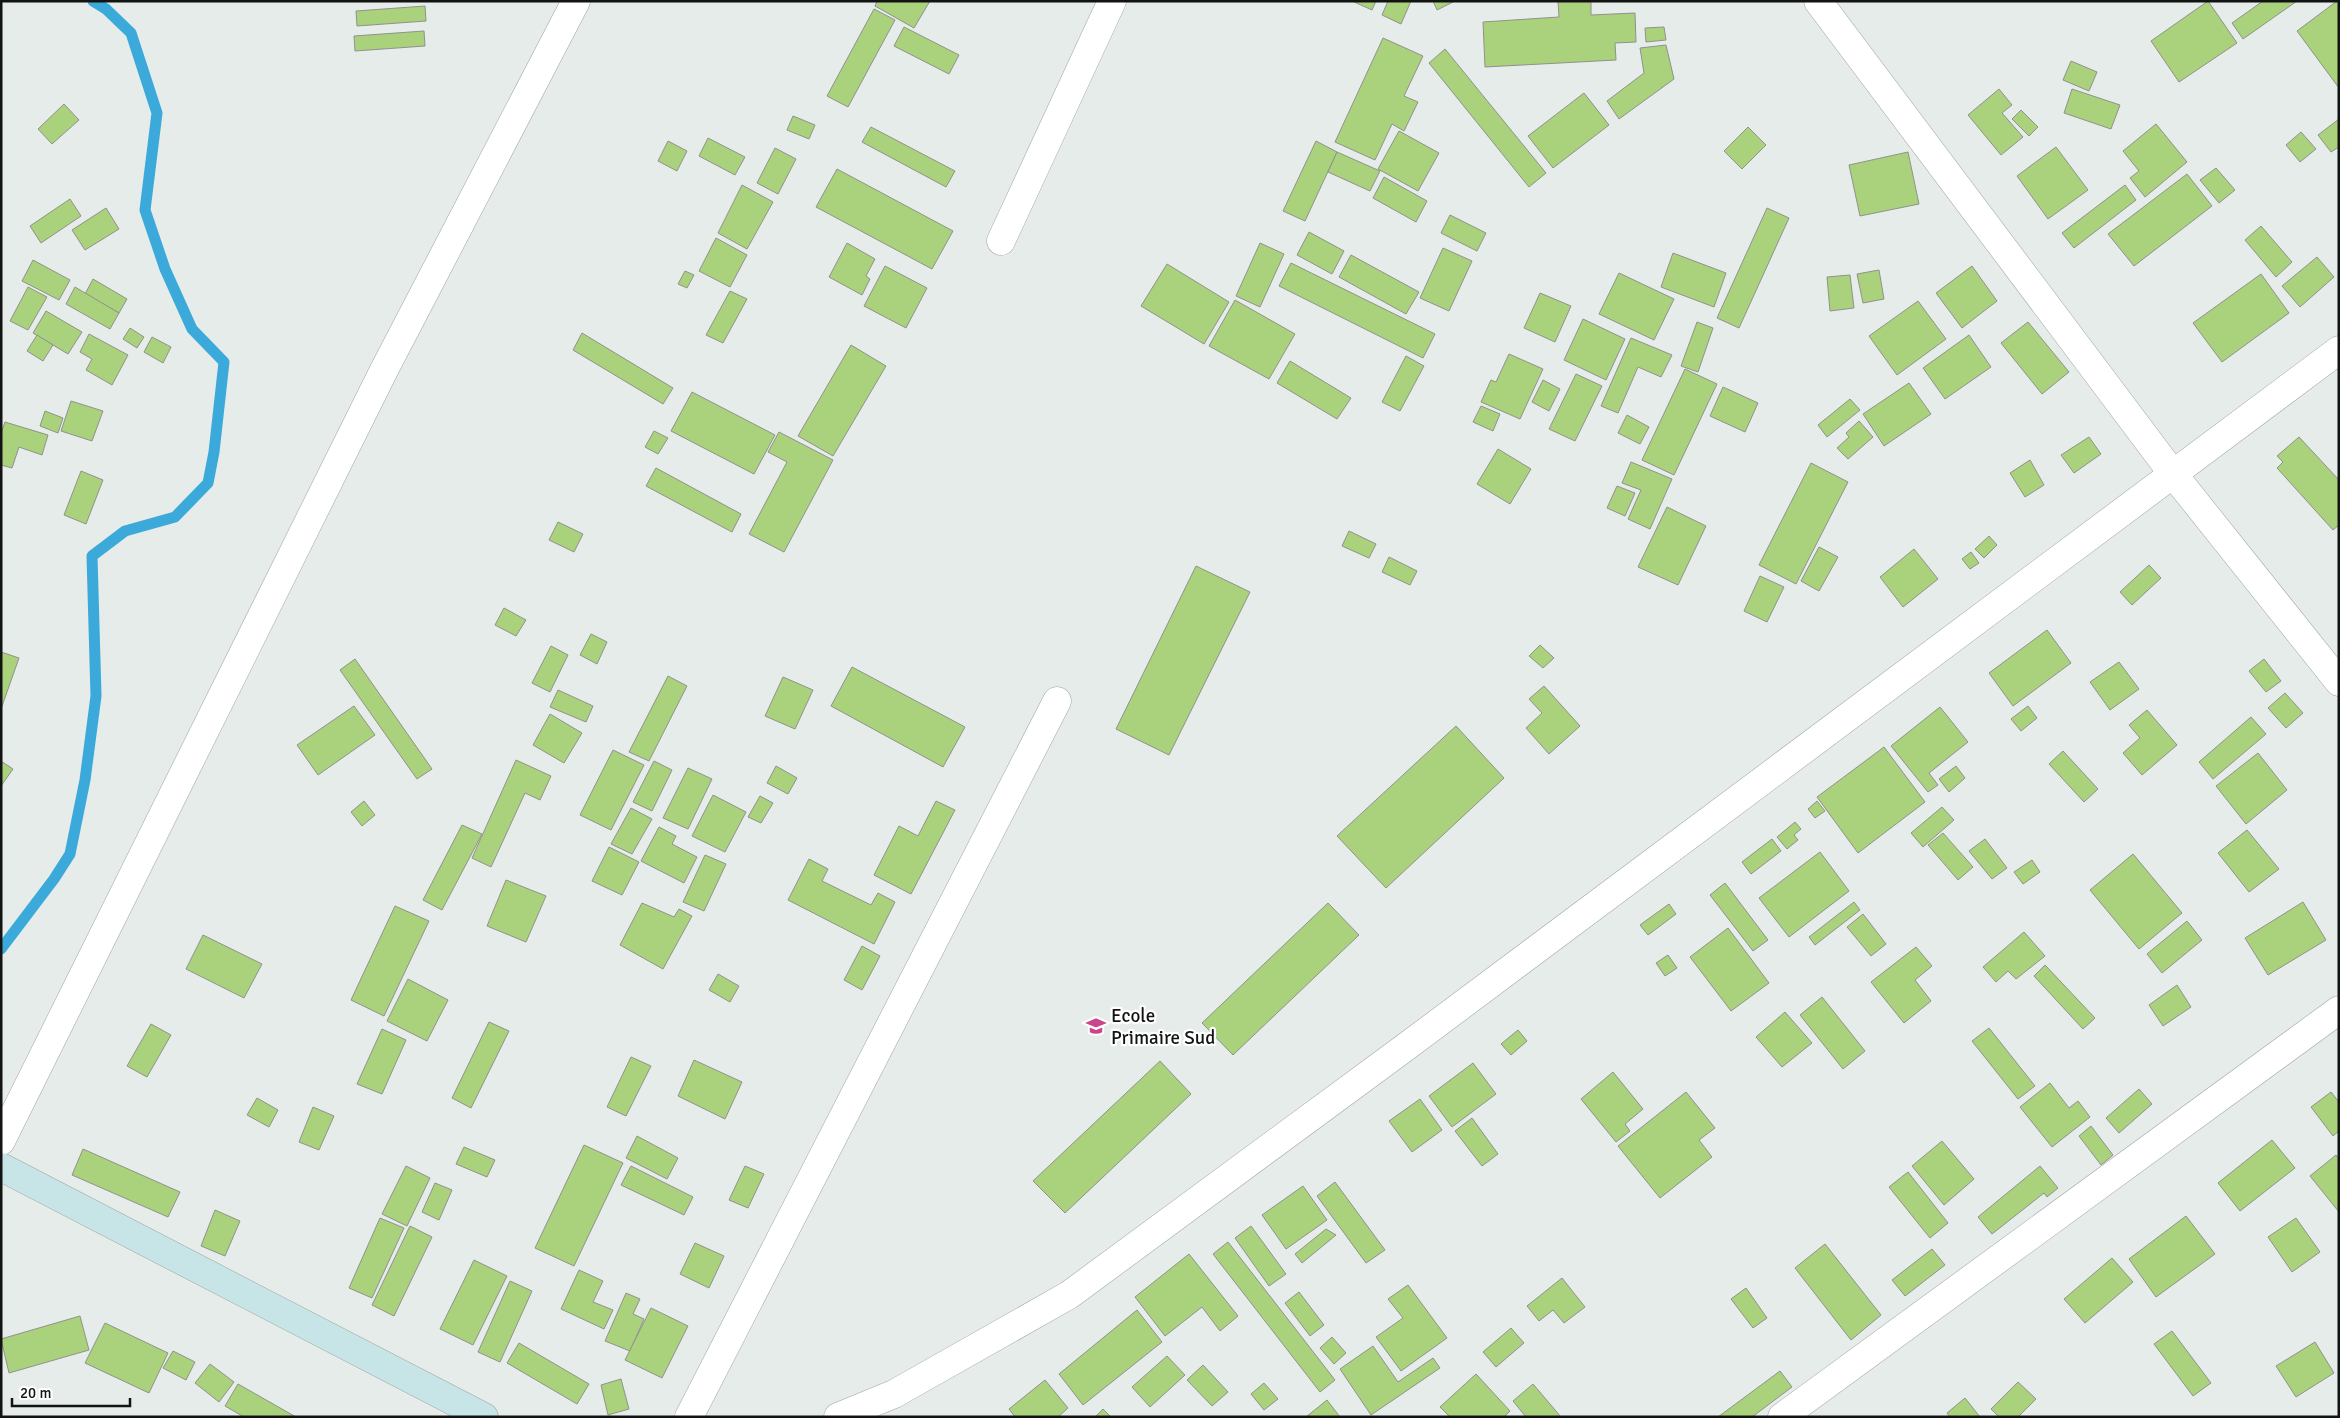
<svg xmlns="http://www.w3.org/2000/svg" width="2340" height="1418" font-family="Signika,sans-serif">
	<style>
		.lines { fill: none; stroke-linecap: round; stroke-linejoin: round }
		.stream { stroke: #3ca9db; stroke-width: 11 }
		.building { fill: #aad17b; stroke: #90928d }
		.minor-casing { stroke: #a0a5a2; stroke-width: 29 }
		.tertiary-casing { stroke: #a0a5a2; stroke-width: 29 }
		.secondary-casing { stroke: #a0a5a2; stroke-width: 29 }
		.minor { stroke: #fff; stroke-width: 28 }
		.tertiary { stroke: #fff; stroke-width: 28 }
		.secondary { stroke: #c7e5e6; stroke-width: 28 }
		.labels { text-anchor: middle; stroke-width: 4.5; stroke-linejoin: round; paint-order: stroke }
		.poi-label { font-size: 19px; fill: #121413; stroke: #fff; text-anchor: start }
	</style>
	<rect width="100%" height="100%" fill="#e6ece9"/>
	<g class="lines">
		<!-- stream -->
		<polyline class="stream" points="1,949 54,879 70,854 85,780 96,696 92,556 125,531 175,517 208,483 214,452 224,362 192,329 165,269 145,210 157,113 131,33 106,9 93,1"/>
	</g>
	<!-- building -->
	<g class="building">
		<polygon points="877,1 930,1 914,28 875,6"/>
		<polygon points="1352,1 1376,1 1372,10"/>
		<polygon points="1388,1 1411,1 1401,24 1382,15"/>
		<polygon points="1433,1 1455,1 1437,10"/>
		<polygon points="1558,1 1591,1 1591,15 1635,13 1636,42 1615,43 1616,60 1485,67 1483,22 1559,17"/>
		<polygon points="2208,1 2237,43 2179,82 2151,41"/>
		<polygon points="2263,1 2297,1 2243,39 2232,23"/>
		<polygon points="2337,1 2339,1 2339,88 2297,31"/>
		<polygon points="425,6 426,21 357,26 356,11"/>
		<polygon points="874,9 895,20 848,107 827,96"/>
		<polygon points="904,27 959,55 949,74 894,46"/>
		<polygon points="1664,27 1666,40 1646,42 1645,28"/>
		<polygon points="424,31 425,46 355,51 354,36"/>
		<polygon points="1383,38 1423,56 1404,96 1418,102 1404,131 1392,124 1375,160 1335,142"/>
		<polygon points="1666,45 1674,79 1619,119 1607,101 1644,73 1640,48"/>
		<polygon points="1445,49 1546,173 1529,187 1429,63"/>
		<polygon points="2071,61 2097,72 2089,91 2063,80"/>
		<polygon points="1999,89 2012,105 2002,113 2023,137 2001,155 1968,115"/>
		<polygon points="2072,89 2120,105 2111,129 2064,113"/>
		<polygon points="1584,93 1609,125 1553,168 1528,136"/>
		<polygon points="64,104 79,120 52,144 38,129"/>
		<polygon points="2021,110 2038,127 2029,136 2012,119"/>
		<polygon points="793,116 815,125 809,139 787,130"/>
		<polygon points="2339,119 2339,147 2331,152 2318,135"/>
		<polygon points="2156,124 2187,162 2145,197 2130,178 2139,171 2123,151"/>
		<polygon points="871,127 955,171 946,187 862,142"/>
		<polygon points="1748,127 1766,145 1742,169 1724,151"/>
		<polygon points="1399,131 1439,153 1418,191 1378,169"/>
		<polygon points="2301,132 2316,149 2300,162 2286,145"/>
		<polygon points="708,138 745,157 735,175 699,156"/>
		<polygon points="668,141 687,151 677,171 658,161"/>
		<polygon points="1316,141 1337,152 1305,221 1283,211"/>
		<polygon points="2056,147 2088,190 2048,219 2017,176"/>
		<polygon points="775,148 796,159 778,194 757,183"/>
		<polygon points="1337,152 1380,171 1370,191 1328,172"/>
		<polygon points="1908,152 1919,204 1860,216 1849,165"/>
		<polygon points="2216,168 2235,190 2219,203 2200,180"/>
		<polygon points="837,169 953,231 932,269 816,207"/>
		<polygon points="2187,174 2212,206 2134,266 2108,234"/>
		<polygon points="1384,177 1427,201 1416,222 1373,198"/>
		<polygon points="742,185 773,202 747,249 718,233"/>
		<polygon points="2125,185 2136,200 2074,248 2062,233"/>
		<polygon points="70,199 81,216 41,243 30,226"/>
		<polygon points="106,208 119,229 85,250 72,230"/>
		<polygon points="1767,208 1789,218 1739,328 1717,318"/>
		<polygon points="1450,215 1486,233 1477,251 1441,233"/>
		<polygon points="2261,226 2292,262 2276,277 2245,240"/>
		<polygon points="1309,232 1344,251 1332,274 1297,255"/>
		<polygon points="716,238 747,255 730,287 699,271"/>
		<polygon points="847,243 875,259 866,276 870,279 862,295 829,277"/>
		<polygon points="1260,243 1284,254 1260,307 1236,296"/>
		<polygon points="1443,248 1472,261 1449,311 1420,298"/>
		<polygon points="1673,253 1726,273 1714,307 1661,287"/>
		<polygon points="1351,255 1419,292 1406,314 1339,277"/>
		<polygon points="2317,257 2334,277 2300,307 2282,286"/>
		<polygon points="33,260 70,280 59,300 22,281"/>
		<polygon points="1291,263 1435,334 1423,358 1279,286"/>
		<polygon points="1167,264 1229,302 1204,344 1141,306"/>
		<polygon points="885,266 927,288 906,328 864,306"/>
		<polygon points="1972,266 1997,301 1962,328 1936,293"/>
		<polygon points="1879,270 1884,299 1863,303 1857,274"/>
		<polygon points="685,271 694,275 687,288 678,284"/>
		<polygon points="1619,273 1674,299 1654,340 1599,314"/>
		<polygon points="2261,274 2289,313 2222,362 2193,323"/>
		<polygon points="1850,275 1854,308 1830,311 1827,277"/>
		<polygon points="93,279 127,299 119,313 85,294"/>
		<polygon points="28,287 47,297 28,330 10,321"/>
		<polygon points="75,287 119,313 110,329 66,304"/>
		<polygon points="730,291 747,299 723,343 706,335"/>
		<polygon points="1540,293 1571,306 1555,342 1524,328"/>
		<polygon points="1235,300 1295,334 1269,379 1209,346"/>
		<polygon points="1918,301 1946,339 1897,375 1869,336"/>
		<polygon points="46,311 82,332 68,354 33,333"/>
		<polygon points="1583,319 1625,339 1606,380 1564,360"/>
		<polygon points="1697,322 1713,328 1698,372 1681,366"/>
		<polygon points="2028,322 2069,372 2042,394 2001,343"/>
		<polygon points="130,328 144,337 137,348 123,339"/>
		<polygon points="582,333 673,388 663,404 573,350"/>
		<polygon points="89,334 128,355 112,385 86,370 92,359 80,352"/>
		<polygon points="37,335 53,345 43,361 27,351"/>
		<polygon points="1969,335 1991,367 1945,399 1923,368"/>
		<polygon points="152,337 171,347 163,363 144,352"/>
		<polygon points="1631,338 1672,355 1661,377 1638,367 1618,413 1601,406"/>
		<polygon points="851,345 886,366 833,456 798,436"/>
		<polygon points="1509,354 1543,369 1520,419 1481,402 1491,380 1496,382"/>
		<polygon points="1406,356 1424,366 1400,411 1382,402"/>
		<polygon points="1290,361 1351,398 1337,419 1277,383"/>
		<polygon points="1685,369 1717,384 1674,475 1642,460"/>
		<polygon points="1576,374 1602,386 1575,441 1549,429"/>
		<polygon points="1543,380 1560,389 1549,411 1532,402"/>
		<polygon points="1909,383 1931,414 1884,446 1863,414"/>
		<polygon points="1723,387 1758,403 1745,432 1710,416"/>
		<polygon points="692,392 775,435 754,474 671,431"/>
		<polygon points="1850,399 1860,410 1827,437 1818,425"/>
		<polygon points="71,401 103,411 92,441 61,431"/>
		<polygon points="1481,406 1500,414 1493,431 1473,422"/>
		<polygon points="45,411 63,418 58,433 40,426"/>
		<polygon points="1627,415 1649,427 1640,444 1618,433"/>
		<polygon points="1859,421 1873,437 1848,459 1837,448 1849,437 1846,433"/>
		<polygon points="5,422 48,435 42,455 19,447 12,468 1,465 1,433"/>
		<polygon points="654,431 668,438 658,454 645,447"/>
		<polygon points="779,432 833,460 784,552 749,534 787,462 768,452"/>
		<polygon points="2089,437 2101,454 2074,473 2061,455"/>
		<polygon points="2299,437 2339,480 2339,525 2333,530 2277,468 2283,462 2277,456"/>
		<polygon points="1498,449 1531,469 1510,504 1477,484"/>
		<polygon points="2030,460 2044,485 2025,497 2010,473"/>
		<polygon points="1631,462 1672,479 1650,529 1628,519 1641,490 1622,483"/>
		<polygon points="1811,463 1848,482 1796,584 1759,565"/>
		<polygon points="656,468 741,514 732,532 646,486"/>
		<polygon points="81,471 103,480 86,524 64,515"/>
		<polygon points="1617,486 1635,493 1625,516 1607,508"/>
		<polygon points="1667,507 1706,526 1678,585 1638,567"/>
		<polygon points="558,522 583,534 574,552 549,540"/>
		<polygon points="1349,531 1376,544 1369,558 1342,546"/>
		<polygon points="1989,536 1997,545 1984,558 1975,549"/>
		<polygon points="1819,547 1838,557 1819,591 1801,581"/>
		<polygon points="1914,549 1938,579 1903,607 1880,577"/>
		<polygon points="1971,552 1979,563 1970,569 1962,559"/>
		<polygon points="1389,557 1417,571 1410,585 1382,572"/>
		<polygon points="2149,565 2161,578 2132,605 2120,592"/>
		<polygon points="1196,566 1250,592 1169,755 1116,729"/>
		<polygon points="1760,576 1784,587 1767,622 1744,611"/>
		<polygon points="504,608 526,620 516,636 495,625"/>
		<polygon points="2047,630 2071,663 2013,706 1989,673"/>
		<polygon points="591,634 607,642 597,664 580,655"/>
		<polygon points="1540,645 1554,658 1543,668 1529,656"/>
		<polygon points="551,646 568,655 550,692 532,683"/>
		<polygon points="1,652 19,658 1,709"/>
		<polygon points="355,659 432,769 417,779 340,670"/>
		<polygon points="2264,659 2281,681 2266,692 2249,671"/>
		<polygon points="2119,662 2139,689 2110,710 2090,682"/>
		<polygon points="852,667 965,727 943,767 831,706"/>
		<polygon points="668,676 687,686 649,761 629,752"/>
		<polygon points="783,677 813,690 795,729 765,716"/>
		<polygon points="1544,686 1580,726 1549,754 1526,728 1542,713 1529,699"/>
		<polygon points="558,690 593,706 586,722 550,707"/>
		<polygon points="2285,693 2303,713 2286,728 2268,708"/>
		<polygon points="354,706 375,735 318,775 297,745"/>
		<polygon points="2028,706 2037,718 2021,731 2011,719"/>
		<polygon points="1940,707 1968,742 1929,773 1938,785 1928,792 1891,746"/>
		<polygon points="2147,710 2177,745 2142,775 2123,753 2140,738 2129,725"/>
		<polygon points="550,714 582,733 564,763 533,745"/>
		<polygon points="2251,717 2266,734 2213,779 2199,762"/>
		<polygon points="1456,726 1504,778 1386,888 1337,836"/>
		<polygon points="1884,747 1925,802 1858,853 1817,797"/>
		<polygon points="613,750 644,765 611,830 580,815"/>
		<polygon points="2063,751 2098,789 2084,802 2049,764"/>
		<polygon points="2258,753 2287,790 2246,824 2216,786"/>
		<polygon points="516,760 551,776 540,800 525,793 491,867 472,858"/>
		<polygon points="1,761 13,769 1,786"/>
		<polygon points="654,761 672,770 652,811 633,802"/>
		<polygon points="776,766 797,778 788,794 767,783"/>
		<polygon points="1956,766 1965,778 1949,792 1939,779"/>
		<polygon points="688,768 712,779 688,829 663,818"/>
		<polygon points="713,795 746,812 725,852 692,836"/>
		<polygon points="760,796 773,803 761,823 748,817"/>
		<polygon points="364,801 375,815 362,826 351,812"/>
		<polygon points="936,801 955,810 911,894 874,875 899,826 918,836"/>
		<polygon points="1817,801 1825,811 1815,818 1808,809"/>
		<polygon points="1942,807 1954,820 1923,847 1911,833"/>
		<polygon points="631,808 652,819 632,854 611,844"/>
		<polygon points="1795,822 1801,829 1794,835 1798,840 1787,849 1777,837"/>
		<polygon points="462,825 482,834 442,910 423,900"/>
		<polygon points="659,827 676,836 672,844 697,857 684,883 641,861"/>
		<polygon points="2247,830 2279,869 2249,892 2218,853"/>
		<polygon points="1943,833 1973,867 1958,880 1928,845"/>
		<polygon points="1772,839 1781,851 1751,874 1742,862"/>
		<polygon points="1985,839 2007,868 1992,879 1969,851"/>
		<polygon points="609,847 639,862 622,895 592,881"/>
		<polygon points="1820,852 1849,891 1789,937 1759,898"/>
		<polygon points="2133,854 2182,913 2139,949 2090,890"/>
		<polygon points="705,855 726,864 704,911 683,902"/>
		<polygon points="809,859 828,869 822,881 871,905 878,893 895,902 874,944 788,900"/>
		<polygon points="2032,860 2040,872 2023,884 2014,872"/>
		<polygon points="506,880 546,896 526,942 487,926"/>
		<polygon points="1725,883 1768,940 1753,951 1710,895"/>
		<polygon points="1854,902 1860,910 1815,945 1809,937"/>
		<polygon points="2303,902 2326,940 2268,975 2245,938"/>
		<polygon points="642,903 674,917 679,909 692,916 663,969 620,945"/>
		<polygon points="1328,903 1359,935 1233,1055 1202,1023"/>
		<polygon points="1669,904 1676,914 1648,935 1640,925"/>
		<polygon points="395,906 429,921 384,1016 351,1000"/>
		<polygon points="1863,914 1886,944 1871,956 1847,927"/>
		<polygon points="2187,921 2202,940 2162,973 2147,954"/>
		<polygon points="1728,928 1769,983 1731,1011 1690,957"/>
		<polygon points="2024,932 2045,956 2016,979 2008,971 1996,982 1983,967"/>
		<polygon points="203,935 262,964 244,998 186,969"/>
		<polygon points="862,946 880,956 862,990 844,980"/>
		<polygon points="1916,947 1932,966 1915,980 1931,1001 1904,1023 1871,982"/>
		<polygon points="1668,955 1677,968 1665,976 1656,963"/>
		<polygon points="2045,965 2095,1018 2083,1029 2034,976"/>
		<polygon points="718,974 739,986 730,1002 709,990"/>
		<polygon points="408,979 448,1000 427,1041 387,1021"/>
		<polygon points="2177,985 2191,1007 2163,1026 2149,1005"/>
		<polygon points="1822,997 1865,1051 1843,1069 1800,1015"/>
		<polygon points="1785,1012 1812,1043 1782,1067 1756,1037"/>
		<polygon points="489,1022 509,1031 471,1108 452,1098"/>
		<polygon points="151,1024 171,1035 147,1077 127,1066"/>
		<polygon points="1989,1028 2035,1086 2018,1099 1972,1041"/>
		<polygon points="382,1029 406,1040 382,1094 357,1084"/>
		<polygon points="1518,1030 1527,1041 1511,1055 1501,1044"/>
		<polygon points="631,1057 651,1066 626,1116 607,1107"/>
		<polygon points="694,1060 742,1082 725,1119 678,1096"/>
		<polygon points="1160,1061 1191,1094 1065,1213 1033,1181"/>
		<polygon points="1473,1063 1496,1094 1452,1127 1429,1096"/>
		<polygon points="1613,1072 1643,1109 1625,1124 1630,1131 1616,1142 1581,1099"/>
		<polygon points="2050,1083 2069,1108 2078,1101 2090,1117 2052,1147 2020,1107"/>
		<polygon points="2139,1089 2152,1104 2119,1133 2106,1118"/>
		<polygon points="1686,1092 1715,1128 1699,1140 1712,1157 1660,1198 1618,1146"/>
		<polygon points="2331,1092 2339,1102 2339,1131 2333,1136 2311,1107"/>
		<polygon points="257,1098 278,1110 269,1127 247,1115"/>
		<polygon points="1420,1099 1442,1130 1412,1152 1389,1121"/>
		<polygon points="313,1107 334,1116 319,1150 299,1142"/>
		<polygon points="1472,1118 1498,1154 1482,1166 1455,1131"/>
		<polygon points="2091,1126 2113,1155 2101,1165 2079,1136"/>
		<polygon points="637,1136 678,1158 667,1179 626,1158"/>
		<polygon points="2272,1140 2295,1168 2240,1211 2218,1183"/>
		<polygon points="1942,1141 1974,1179 1944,1205 1912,1166"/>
		<polygon points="584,1145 623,1163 574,1266 535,1248"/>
		<polygon points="464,1147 495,1160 487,1177 456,1164"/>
		<polygon points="83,1149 180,1192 168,1217 72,1175"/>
		<polygon points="2336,1155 2339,1159 2339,1212 2310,1176"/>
		<polygon points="406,1166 430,1178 407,1226 382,1214"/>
		<polygon points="631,1166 693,1197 684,1215 621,1185"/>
		<polygon points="745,1166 764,1174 748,1208 729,1200"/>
		<polygon points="2040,1166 2058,1188 2047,1197 2044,1193 1992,1234 1978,1217"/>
		<polygon points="1908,1172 1948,1223 1930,1238 1889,1187"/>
		<polygon points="1335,1182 1385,1250 1366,1263 1317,1196"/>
		<polygon points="435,1183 452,1190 439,1220 422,1212"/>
		<polygon points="1303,1186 1327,1220 1286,1249 1262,1215"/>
		<polygon points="215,1210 240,1221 225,1256 201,1246"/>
		<polygon points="2186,1216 2215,1254 2156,1297 2129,1259"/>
		<polygon points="380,1218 404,1228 372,1298 349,1288"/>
		<polygon points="2296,1218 2320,1252 2292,1272 2268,1237"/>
		<polygon points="410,1226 432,1237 394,1316 372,1305"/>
		<polygon points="1251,1226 1286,1274 1269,1286 1235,1238"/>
		<polygon points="1326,1229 1336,1235 1302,1263 1295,1254"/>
		<polygon points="1228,1242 1335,1380 1320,1392 1213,1254"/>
		<polygon points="695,1243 724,1256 709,1288 680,1274"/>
		<polygon points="1825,1244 1881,1315 1851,1340 1795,1268"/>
		<polygon points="1932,1249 1945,1265 1905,1296 1892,1280"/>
		<polygon points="1189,1254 1238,1316 1220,1331 1202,1307 1165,1336 1135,1297"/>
		<polygon points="2112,1258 2133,1282 2085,1323 2064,1299"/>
		<polygon points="474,1260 507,1276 473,1345 440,1329"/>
		<polygon points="579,1270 603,1281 593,1302 613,1310 604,1329 561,1309"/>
		<polygon points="1562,1278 1585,1307 1564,1323 1553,1310 1539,1321 1527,1306"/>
		<polygon points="510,1281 532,1291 500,1362 478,1352"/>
		<polygon points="1408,1285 1447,1338 1401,1371 1376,1337 1403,1318 1388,1299"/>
		<polygon points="1746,1288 1767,1318 1753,1328 1731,1299"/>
		<polygon points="1299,1292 1324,1325 1310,1336 1285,1303"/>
		<polygon points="626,1293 640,1299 633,1314 644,1319 630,1351 605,1341"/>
		<polygon points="651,1308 688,1326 662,1378 625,1360"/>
		<polygon points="1137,1310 1162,1342 1083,1405 1059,1374"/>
		<polygon points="80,1316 89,1350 9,1373 1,1339"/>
		<polygon points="105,1323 168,1353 149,1393 85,1363"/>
		<polygon points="1511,1328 1524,1343 1496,1367 1483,1352"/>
		<polygon points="2172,1331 2211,1383 2193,1396 2154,1344"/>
		<polygon points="1332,1337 1346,1353 1334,1364 1320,1348"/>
		<polygon points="2315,1342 2334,1373 2296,1397 2276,1366"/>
		<polygon points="519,1343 589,1384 577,1404 507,1363"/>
		<polygon points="1373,1346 1398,1382 1433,1358 1440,1368 1371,1415 1340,1369"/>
		<polygon points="173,1351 195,1362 186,1380 163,1368"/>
		<polygon points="1167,1356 1185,1375 1150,1407 1132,1387"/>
		<polygon points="210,1364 234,1382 219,1402 195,1383"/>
		<polygon points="1203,1365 1228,1392 1212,1406 1187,1380"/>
		<polygon points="1780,1371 1792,1387 1752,1417 1718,1417"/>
		<polygon points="1476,1374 1510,1411 1504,1417 1450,1417 1440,1407"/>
		<polygon points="621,1379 629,1409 608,1415 601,1385"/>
		<polygon points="1045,1380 1068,1408 1058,1417 1015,1417 1009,1409"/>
		<polygon points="2018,1382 2036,1399 2018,1417 1999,1417 1991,1409"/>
		<polygon points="1264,1383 1278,1399 1264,1410 1251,1394"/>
		<polygon points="238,1384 296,1417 244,1417 225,1406"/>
		<polygon points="1533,1384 1561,1417 1526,1417 1513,1401"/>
		<polygon points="1965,1398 1980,1417 1950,1417 1947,1413"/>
		<polygon points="1327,1400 1340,1417 1306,1417"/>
		<polygon points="1103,1409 1111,1417 1095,1417"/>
	</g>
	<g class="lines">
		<defs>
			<g id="minor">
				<polyline points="1818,1 2173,474 2339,682"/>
				<polyline points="1001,241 1112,1"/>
				<polyline points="689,1417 1057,701"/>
				<polyline points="838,1417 894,1394 1069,1295 1403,1049 2339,350"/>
				<polyline points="1782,1417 2339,1010"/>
			</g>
			<polyline id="tertiary" points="1,1141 383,372 576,1"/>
			<polyline id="secondary" points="1,1167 484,1417"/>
		</defs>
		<!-- minor casing -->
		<use href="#minor" class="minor-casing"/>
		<!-- tertiary casing -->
		<use href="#tertiary" class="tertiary-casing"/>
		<!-- secondary casing -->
		<use href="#secondary" class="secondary-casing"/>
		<!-- minor -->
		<use href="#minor" class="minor"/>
		<!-- tertiary -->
		<use href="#tertiary" class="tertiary"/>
		<!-- secondary -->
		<use href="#secondary" class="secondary"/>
	</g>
	<!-- icons -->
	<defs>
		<symbol id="school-bare" viewBox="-9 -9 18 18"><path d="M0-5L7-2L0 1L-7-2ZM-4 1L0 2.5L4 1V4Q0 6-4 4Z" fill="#c9468c" stroke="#fff" stroke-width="2.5" paint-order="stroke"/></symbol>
	</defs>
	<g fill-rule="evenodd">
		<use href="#school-bare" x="1082" y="1012" width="28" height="28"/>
	</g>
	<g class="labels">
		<!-- poi labels -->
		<g class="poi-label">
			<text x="1111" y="1022">Ecole<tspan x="1111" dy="22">Primaire Sud</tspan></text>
		</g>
	</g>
	<!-- border -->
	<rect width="2340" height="1418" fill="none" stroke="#121413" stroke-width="5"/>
	<!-- scale -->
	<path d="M12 1398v8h118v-8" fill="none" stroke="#121413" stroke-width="2.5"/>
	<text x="20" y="1398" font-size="15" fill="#121413" stroke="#ffffff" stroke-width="4" paint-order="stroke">20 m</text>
</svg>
